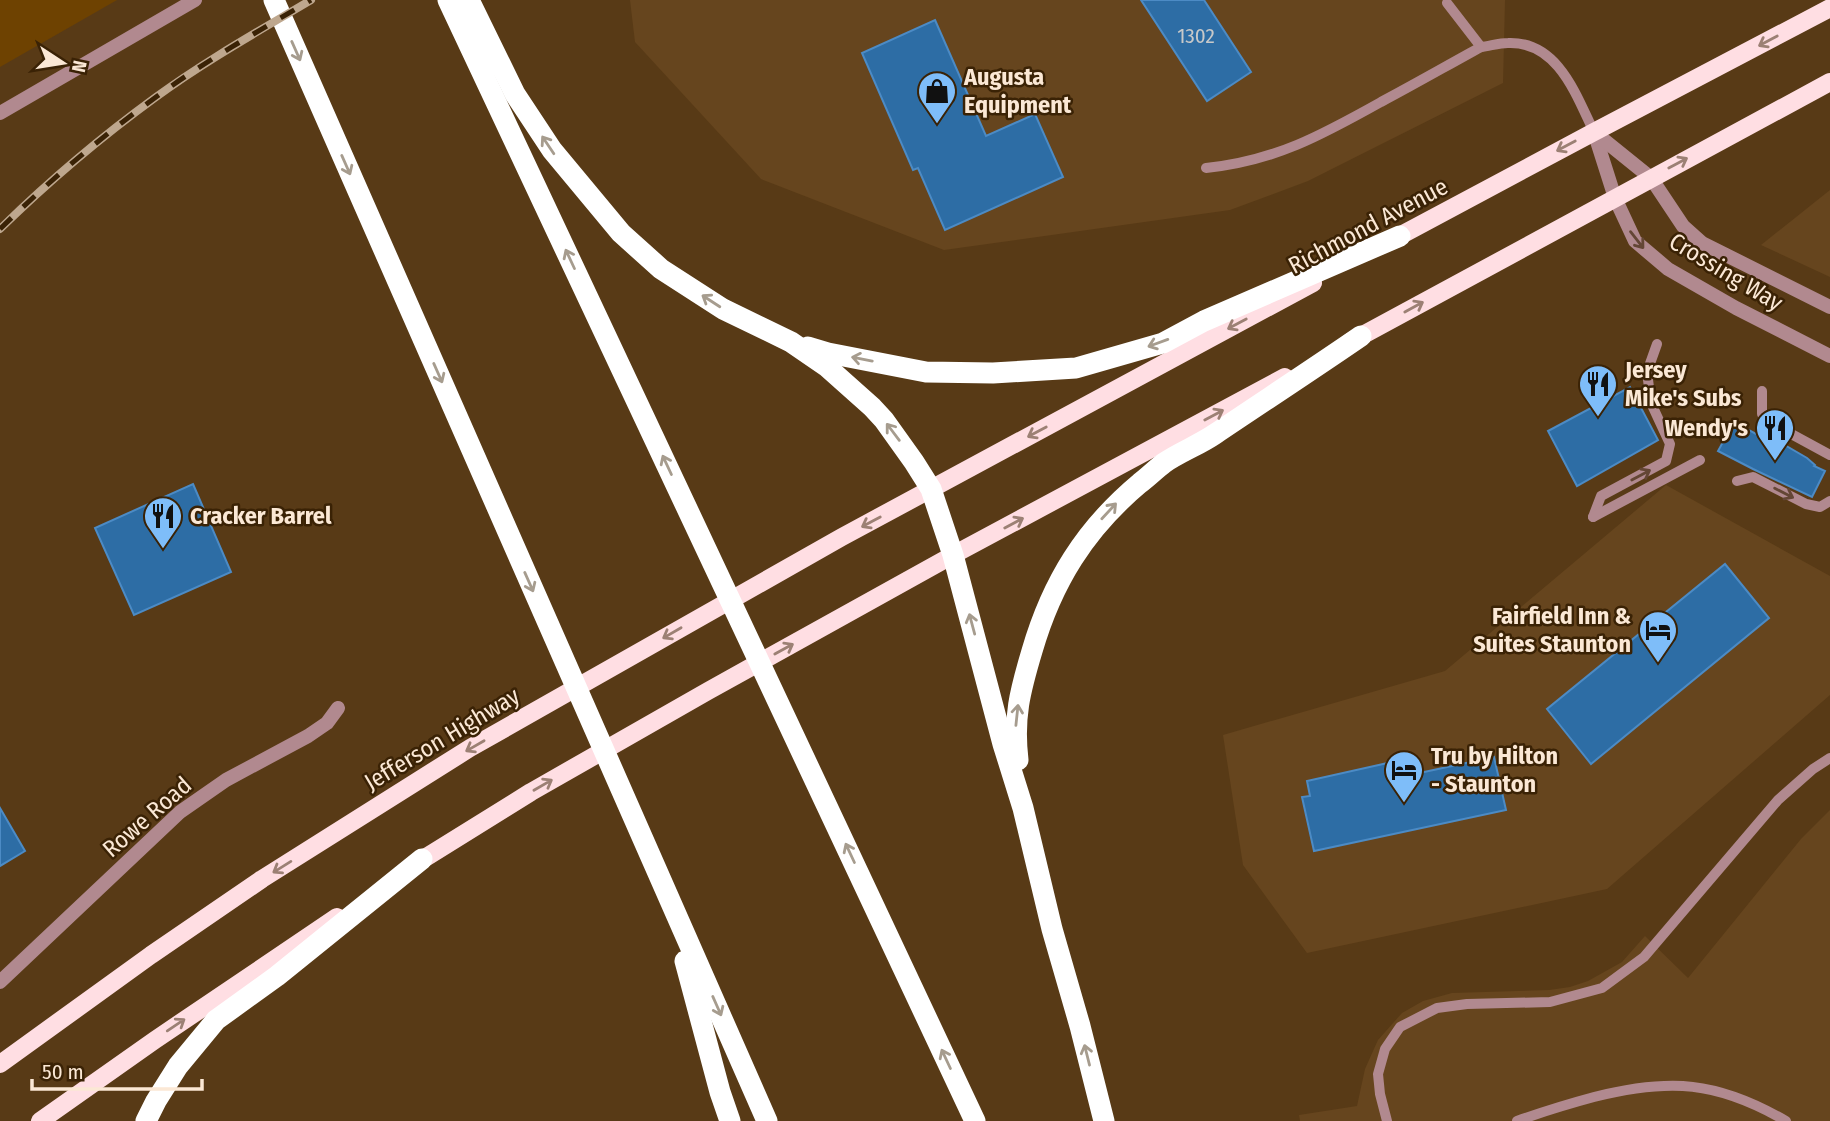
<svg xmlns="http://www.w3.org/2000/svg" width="1830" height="1121" font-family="'Fira Sans Condensed',sans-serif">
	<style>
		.built { fill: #66451e }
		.green { fill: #6e4201 }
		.building { fill: #2d6da5; stroke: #4c8bc5; stroke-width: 2 }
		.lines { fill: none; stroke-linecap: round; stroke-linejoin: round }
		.service { stroke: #b1898f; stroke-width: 10 }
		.minor { stroke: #b1898f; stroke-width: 14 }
		.tertiary { stroke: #b1898f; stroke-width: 14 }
		.primary { stroke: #ffdee3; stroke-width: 18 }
		.motorway { stroke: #fff; stroke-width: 21 }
		.rail-casing { stroke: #bea78e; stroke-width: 8 }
		.rail { stroke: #3a2205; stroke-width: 5; stroke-dasharray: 16; stroke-linecap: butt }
		.oneway { stroke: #9c8074 }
		.oneway2 { stroke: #a69c8e }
		.oneway3 { stroke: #644635 }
		.labels { text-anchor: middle; stroke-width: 5; stroke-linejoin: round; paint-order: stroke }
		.number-label { font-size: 21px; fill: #c8c9c9 }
		.poi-label { font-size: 24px; font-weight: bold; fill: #fbe8d5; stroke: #3a2205; text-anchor: start }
		.street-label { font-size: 24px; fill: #fbe8d5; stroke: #3a2205 }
	</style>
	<rect width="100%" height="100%" fill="#583a16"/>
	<!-- built -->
	<g class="built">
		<polygon points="630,0 1505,0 1503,83 1308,181 1230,210 944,250 761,179 635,42"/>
		<polygon points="1830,190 1830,277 1761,245"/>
		<polygon points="1666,485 1830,576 1830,695 1607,889 1307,953 1243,865 1223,735 1445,671"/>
		<polygon points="1830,810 1830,1121 1300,1121 1299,1115 1357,1106 1365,1069 1378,1040 1402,1013 1423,1001 1452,993 1549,990 1570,987 1588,981 1622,962 1645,936 1688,978 1801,839"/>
	</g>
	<!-- green -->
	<polygon class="green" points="0,0 117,0 0,67"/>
	<!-- building -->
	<g class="building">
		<polygon points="1141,0 1204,0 1251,72 1207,101"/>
		<polygon points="935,20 986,136 1035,114 1063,177 945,230 918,168 913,170 862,53"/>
		<polygon points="1630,387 1658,440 1577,486 1548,431"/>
		<polygon points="1734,422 1767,440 1769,436 1807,458 1815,465 1814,466 1825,471 1812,497 1753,469 1718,451"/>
		<polygon points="193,484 231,572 134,615 95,528"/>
		<polygon points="1725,564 1769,618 1591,764 1547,709"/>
		<polygon points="1494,757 1506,810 1314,851 1302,797 1310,796 1307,781 1392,762 1396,778"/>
		<polygon points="0,808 25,851 0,866"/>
	</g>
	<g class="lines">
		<!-- service -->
		<g class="service">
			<polyline points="1447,3 1481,47"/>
			<path d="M1206 168C1275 161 1322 135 1381 102 1415 84 1448 65 1481 47 1490 46 1499 43 1508 43 1558 41 1576 95 1594 132"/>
			<polyline points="1762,391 1762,414 1773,424 1830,455"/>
			<polyline points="1737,481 1753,477 1806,504 1820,507 1830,501"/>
			<polyline points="1593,517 1601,496 1666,461 1670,444 1651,403 1647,372 1657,344"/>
			<polyline points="1593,517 1700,460"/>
			<polyline points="1387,1121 1380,1094 1378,1074 1385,1049 1400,1027 1437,1008 1467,1004 1550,1002 1602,988 1644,957 1778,800 1813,769 1830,758"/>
			<path d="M1517 1121C1542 1112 1568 1104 1594 1097 1670 1078 1717 1081 1786 1121"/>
		</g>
		<!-- minor -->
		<g class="minor">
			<polyline points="0,113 195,0"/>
			<polyline points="0,982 180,812 226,780 308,736 327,723 338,708"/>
		</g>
		<!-- tertiary -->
		<g class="tertiary">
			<polyline points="1594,132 1615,198 1635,241 1668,269 1736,308 1830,356"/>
			<polyline points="1594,132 1651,178 1683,226 1702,243 1830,307"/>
		</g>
		<!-- primary -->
		<g class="primary">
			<polyline points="1390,241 1594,132 1830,8"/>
			<polyline points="1350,342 1830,82"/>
			<polyline points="412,866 531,792 708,691 953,555 1285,377"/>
			<polyline points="0,1064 151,955 262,879 470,748 842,537 1313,283"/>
			<polyline points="40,1121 155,1040 337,917"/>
		</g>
		<!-- motorway -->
		<g class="motorway">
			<polyline points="274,0 767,1121"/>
			<polyline points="448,0 975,1121"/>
			<polyline points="469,0 515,94 552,150 621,233 661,269 723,309 791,342 826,366 872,407 884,420 914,462 931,489 953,555 1003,744 1023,808 1052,929 1080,1026 1104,1121"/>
			<polyline points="808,347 828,353 926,372 993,373 1076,368 1163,343 1204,321 1400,236"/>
			<path d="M1018 760C1013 718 1020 691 1032 651 1052 582 1085 529 1140 483 1148 477 1156 469 1164 463 1180 452 1199 445 1215 434 1264 401 1313 369 1361 336"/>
			<polyline points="685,961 720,1092 730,1121"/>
			<polyline points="146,1121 156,1101 178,1066 216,1020 277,976 422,859"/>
		</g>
		<defs>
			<path id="rail" d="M0 229C49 181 101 137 156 97 205 61 259 31 311 0"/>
		</defs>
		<!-- rail casing -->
		<use href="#rail" class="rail-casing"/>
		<!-- rail -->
		<use href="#rail" class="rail"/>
	</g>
	<!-- one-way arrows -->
	<defs><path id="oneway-shaft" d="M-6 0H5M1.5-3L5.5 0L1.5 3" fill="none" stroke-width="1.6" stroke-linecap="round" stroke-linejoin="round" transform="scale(1.75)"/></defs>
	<g class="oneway">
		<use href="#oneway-shaft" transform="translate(1768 41) rotate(152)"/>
		<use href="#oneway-shaft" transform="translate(1566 146) rotate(152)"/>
		<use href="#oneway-shaft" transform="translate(1678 163) rotate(-28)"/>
		<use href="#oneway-shaft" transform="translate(1414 307) rotate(-29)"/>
		<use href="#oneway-shaft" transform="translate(1237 324) rotate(152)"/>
		<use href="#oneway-shaft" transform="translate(1214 415) rotate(-28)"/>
		<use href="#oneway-shaft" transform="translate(1037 432) rotate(152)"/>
		<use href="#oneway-shaft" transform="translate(871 522) rotate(152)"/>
		<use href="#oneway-shaft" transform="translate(1014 523) rotate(-28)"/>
		<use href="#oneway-shaft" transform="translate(672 633) rotate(150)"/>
		<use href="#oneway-shaft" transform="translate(784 649) rotate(-29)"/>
		<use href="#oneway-shaft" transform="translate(475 746) rotate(150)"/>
		<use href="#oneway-shaft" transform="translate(543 785) rotate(-30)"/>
		<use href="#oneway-shaft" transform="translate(282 867) rotate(148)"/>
		<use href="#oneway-shaft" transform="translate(176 1025) rotate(-34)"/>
	</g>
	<g class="oneway2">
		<use href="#oneway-shaft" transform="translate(296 51) rotate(66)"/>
		<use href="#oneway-shaft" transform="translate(548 145) rotate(-124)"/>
		<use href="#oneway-shaft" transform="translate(346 165) rotate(66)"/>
		<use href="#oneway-shaft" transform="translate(570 259) rotate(-115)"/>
		<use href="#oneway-shaft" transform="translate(711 301) rotate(-147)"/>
		<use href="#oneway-shaft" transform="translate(1158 343) rotate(160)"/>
		<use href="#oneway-shaft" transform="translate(862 359) rotate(-169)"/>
		<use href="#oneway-shaft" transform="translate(438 373) rotate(66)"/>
		<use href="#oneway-shaft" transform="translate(893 432) rotate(-127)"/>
		<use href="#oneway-shaft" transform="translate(667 465) rotate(-115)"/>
		<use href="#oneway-shaft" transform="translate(1109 511) rotate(-47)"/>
		<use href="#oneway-shaft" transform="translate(529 582) rotate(66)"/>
		<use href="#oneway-shaft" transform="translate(972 624) rotate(-105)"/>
		<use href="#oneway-shaft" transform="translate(1017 715) rotate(-84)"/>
		<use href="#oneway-shaft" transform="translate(850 853) rotate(-115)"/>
		<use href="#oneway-shaft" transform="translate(717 1006) rotate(66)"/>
		<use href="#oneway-shaft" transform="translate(1087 1055) rotate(-104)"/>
		<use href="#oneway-shaft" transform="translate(946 1059) rotate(-115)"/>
	</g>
	<g class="oneway3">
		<use href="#oneway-shaft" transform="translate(1637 240) rotate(52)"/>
		<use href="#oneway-shaft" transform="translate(1641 475) rotate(-28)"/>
		<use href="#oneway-shaft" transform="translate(1784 493) rotate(27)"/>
	</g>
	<!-- icons -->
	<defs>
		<symbol id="shop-pin" viewBox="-11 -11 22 30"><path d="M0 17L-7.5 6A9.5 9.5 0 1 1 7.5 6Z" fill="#7ebdf9" stroke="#3a2205"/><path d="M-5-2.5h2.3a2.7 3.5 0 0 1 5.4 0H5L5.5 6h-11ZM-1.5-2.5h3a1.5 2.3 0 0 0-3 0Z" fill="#111"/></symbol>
		<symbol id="restaurant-pin" viewBox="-11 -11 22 30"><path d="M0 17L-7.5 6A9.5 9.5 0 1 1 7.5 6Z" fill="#7ebdf9" stroke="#3a2205"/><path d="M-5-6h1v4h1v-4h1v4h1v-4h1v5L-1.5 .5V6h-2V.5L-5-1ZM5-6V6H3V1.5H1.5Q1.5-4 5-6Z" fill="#111"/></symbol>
		<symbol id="hotel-pin" viewBox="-11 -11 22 30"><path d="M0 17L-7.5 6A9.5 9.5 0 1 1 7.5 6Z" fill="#7ebdf9" stroke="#3a2205"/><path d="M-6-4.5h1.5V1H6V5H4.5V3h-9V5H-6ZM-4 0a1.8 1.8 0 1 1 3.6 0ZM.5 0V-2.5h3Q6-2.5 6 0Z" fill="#111"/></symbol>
	</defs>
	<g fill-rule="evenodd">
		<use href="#shop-pin" x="915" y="69" width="44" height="60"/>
		<use href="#restaurant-pin" x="1576" y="362" width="44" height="60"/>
		<use href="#restaurant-pin" x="1753" y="406" width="44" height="60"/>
		<use href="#restaurant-pin" x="141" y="494" width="44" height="60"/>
		<use href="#hotel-pin" x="1636" y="608" width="44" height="60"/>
		<use href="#hotel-pin" x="1382" y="748" width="44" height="60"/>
	</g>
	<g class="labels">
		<!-- number labels -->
		<g class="number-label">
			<text x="1196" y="43">1302</text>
		</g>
		<!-- poi labels -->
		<g class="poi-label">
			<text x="964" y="85">Augusta<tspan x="964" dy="28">Equipment</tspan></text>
			<text x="1625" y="378">Jersey<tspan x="1625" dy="28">Mike's Subs</tspan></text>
			<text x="1748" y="436" text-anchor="end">Wendy's</text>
			<text x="190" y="524">Cracker Barrel</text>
			<text x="1631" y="624" text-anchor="end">Fairfield Inn &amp;<tspan x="1631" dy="28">Suites Staunton</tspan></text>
			<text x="1431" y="764">Tru by Hilton<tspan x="1431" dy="28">- Staunton</tspan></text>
		</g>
		<!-- street labels -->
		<g class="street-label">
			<text transform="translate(1368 226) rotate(-28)" y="8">Richmond Avenue</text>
			<text transform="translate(1726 272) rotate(31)" y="8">Crossing Way</text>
			<text transform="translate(442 739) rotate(-31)" y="8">Jefferson Highway</text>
			<text transform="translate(147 817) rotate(-41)" y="8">Rowe Road</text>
		</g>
	</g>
	<!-- north arrow -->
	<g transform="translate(63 63) rotate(102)" stroke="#3a2205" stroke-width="5" paint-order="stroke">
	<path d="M0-5L12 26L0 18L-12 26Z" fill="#fbe8d5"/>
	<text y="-10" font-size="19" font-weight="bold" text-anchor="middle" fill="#fbe8d5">N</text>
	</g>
	<!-- scale -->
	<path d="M32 1079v10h170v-10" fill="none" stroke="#fbe8d5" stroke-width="3.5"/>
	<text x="42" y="1079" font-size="21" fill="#fbe8d5" stroke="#3a2205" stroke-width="5" paint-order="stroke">50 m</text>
</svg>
